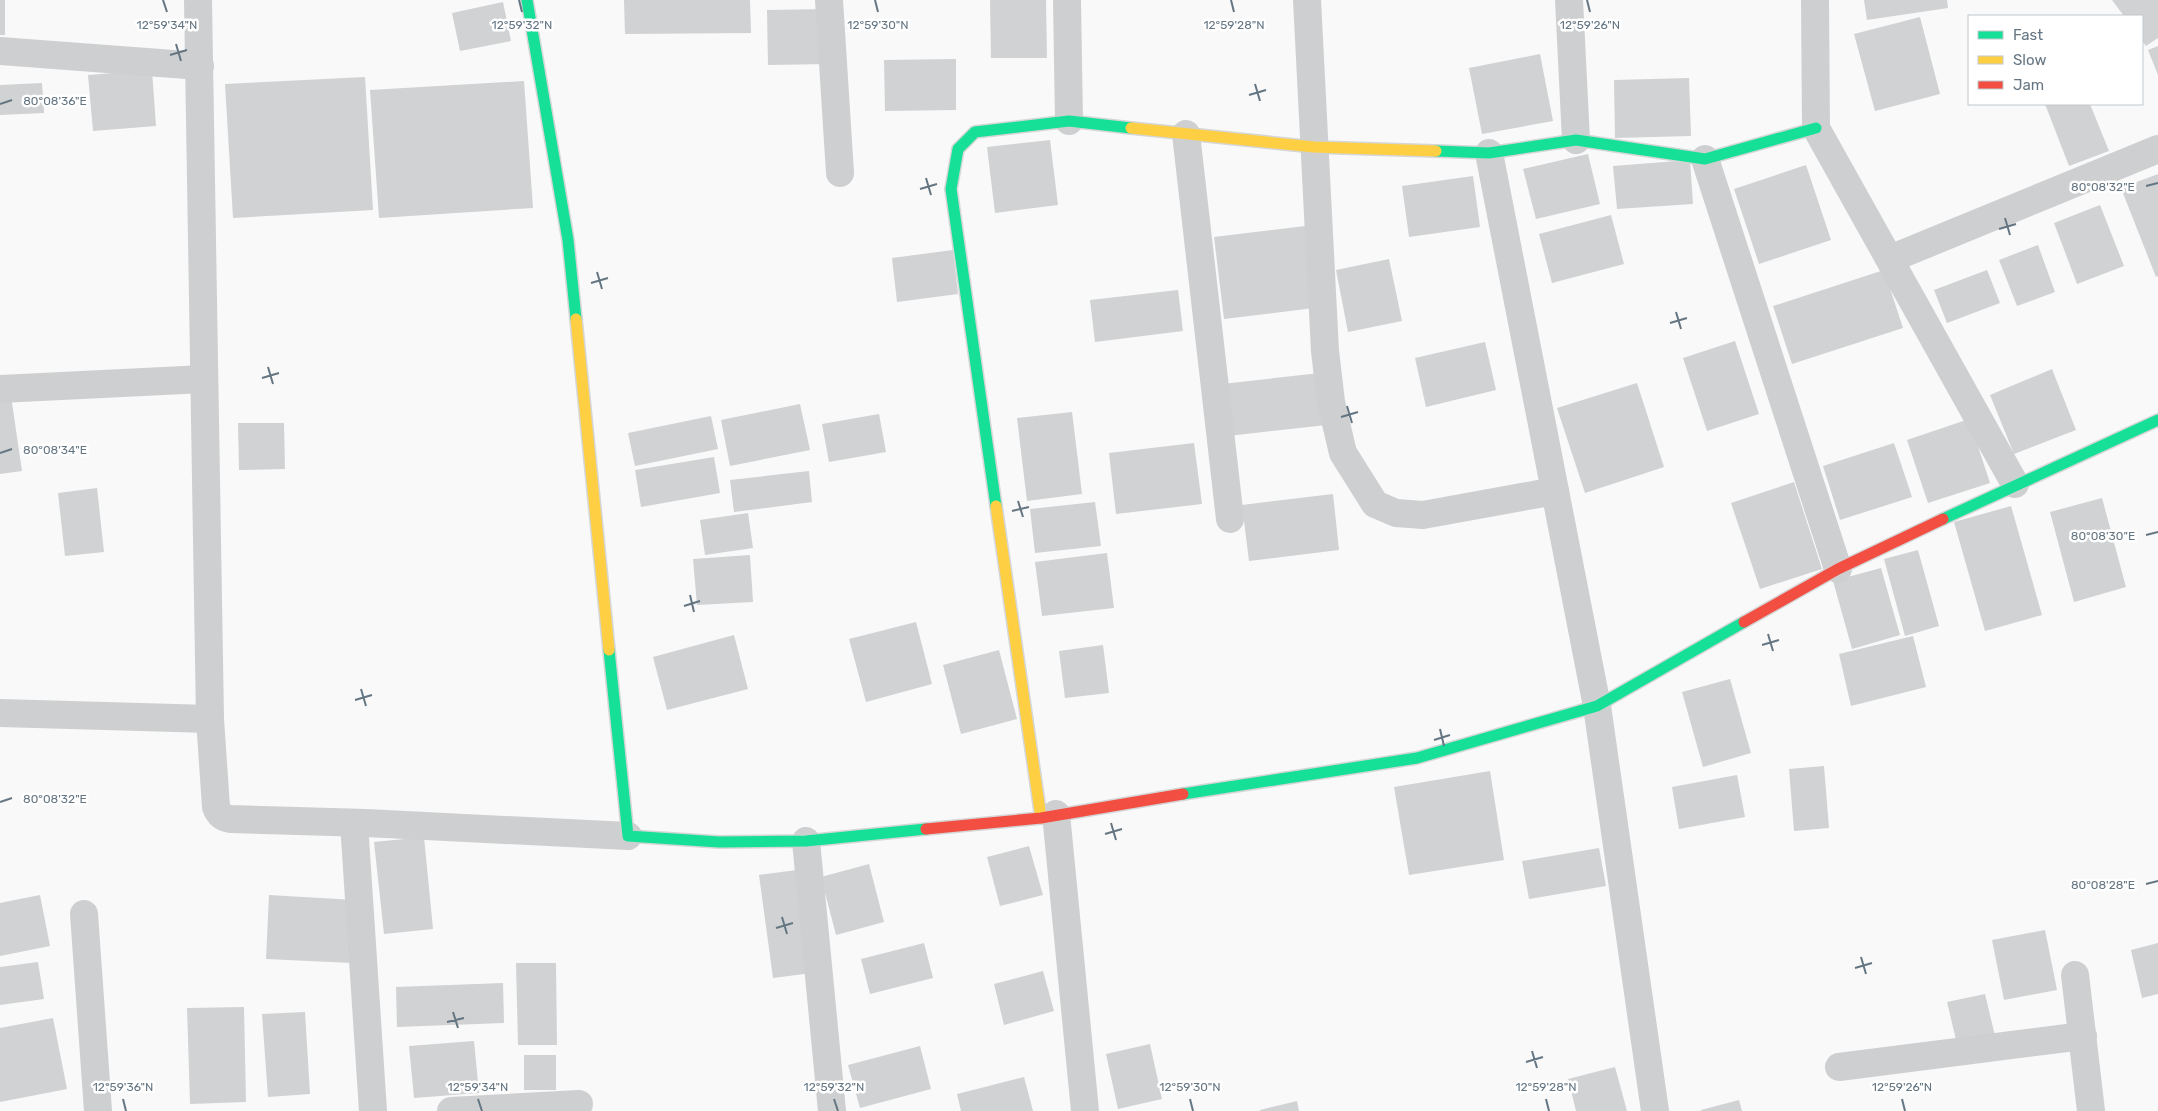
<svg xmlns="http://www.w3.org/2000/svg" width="2158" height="1111" font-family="Rubik,sans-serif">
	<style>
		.building { fill: #d0d2d3 }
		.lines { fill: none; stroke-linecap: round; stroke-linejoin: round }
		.fast-casing { stroke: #d5d6d7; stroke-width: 14 }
		.slow-casing { stroke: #d5d6d7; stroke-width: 14 }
		.jam-casing { stroke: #d5d6d7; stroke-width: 14 }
		.street { stroke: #cecfd0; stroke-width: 28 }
		.fast { stroke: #16e098; stroke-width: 11 }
		.slow { stroke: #ffcf43; stroke-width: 11 }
		.jam { stroke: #f24e42; stroke-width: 11 }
		.ticks { fill: none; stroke: #657683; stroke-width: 2 }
		.ticks-label { font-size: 12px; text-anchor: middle; fill: #657683; stroke: #fff; stroke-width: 5; stroke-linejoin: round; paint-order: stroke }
	</style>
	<rect width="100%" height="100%" fill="#f9f9f9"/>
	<!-- building -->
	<g class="building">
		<rect x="0" y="0" width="5" height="35"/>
		<polygon points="624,0 750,0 751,33 625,34"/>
		<polygon points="990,0 1046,0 1047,58 991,58"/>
		<polygon points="1864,0 1947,0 1948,8 1867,20"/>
		<polygon points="2112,0 2158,0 2158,38 2146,46 2142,41 2142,16 2124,16"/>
		<polygon points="503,2 511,41 460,51 452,13"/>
		<polygon points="829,9 830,64 768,65 767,10"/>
		<polygon points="1920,17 1940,94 1875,111 1854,34"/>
		<polygon points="2158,46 2158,75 2148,50"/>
		<polygon points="1540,54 1553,121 1482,134 1469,68"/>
		<polygon points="956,59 956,110 885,111 884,60"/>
		<polygon points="152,70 156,126 93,131 88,75"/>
		<polygon points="365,77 373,210 233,218 225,84"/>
		<polygon points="1689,78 1691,136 1615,138 1614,80"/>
		<polygon points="524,81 533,208 379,218 370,90"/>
		<polygon points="42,83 44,113 0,115 0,85"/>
		<polygon points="2045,104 2090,104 2109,151 2069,166"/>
		<polygon points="1050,140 1058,205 995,213 987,147"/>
		<polygon points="1588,154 1600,204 1536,219 1523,169"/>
		<polygon points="1690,160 1693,204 1617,209 1613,166"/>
		<polygon points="1806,165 1831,240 1759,264 1734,189"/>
		<polygon points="2158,174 2158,276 2156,277 2121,188"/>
		<polygon points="1473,176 1480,227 1409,237 1402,186"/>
		<polygon points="2100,205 2124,266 2077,284 2054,223"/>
		<polygon points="1611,215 1624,264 1552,283 1539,234"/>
		<polygon points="1305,226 1314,308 1224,319 1214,237"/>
		<polygon points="2038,245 2055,292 2017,306 1999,260"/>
		<polygon points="953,250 958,294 897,302 892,258"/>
		<polygon points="1389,259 1402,321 1348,332 1336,270"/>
		<polygon points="1884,270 1903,328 1792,364 1773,306"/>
		<polygon points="1987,270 2000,303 1947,323 1934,290"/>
		<polygon points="1178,290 1183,331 1095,342 1090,300"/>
		<polygon points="1735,341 1759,414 1707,431 1683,358"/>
		<polygon points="1485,342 1496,390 1426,407 1415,358"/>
		<polygon points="2052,369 2076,430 2014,454 1990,395"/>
		<polygon points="1320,373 1326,425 1228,436 1222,384"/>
		<polygon points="1637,383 1664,467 1585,493 1557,408"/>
		<polygon points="11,396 22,471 0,474 0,398"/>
		<polygon points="800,404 810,450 730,466 721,420"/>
		<polygon points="1072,412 1082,494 1027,501 1017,418"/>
		<polygon points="879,414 886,452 829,462 822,424"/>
		<polygon points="711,416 718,449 635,466 628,433"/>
		<polygon points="1969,419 1990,483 1928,503 1907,440"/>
		<polygon points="238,423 284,423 285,469 239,470"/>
		<polygon points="1194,443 1202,504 1116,514 1109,453"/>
		<polygon points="1894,443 1912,497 1840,520 1823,466"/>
		<polygon points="714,457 720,493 641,507 635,470"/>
		<polygon points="809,471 812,502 734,512 730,480"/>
		<polygon points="1794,482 1822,569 1760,589 1731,503"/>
		<polygon points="97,488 104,552 65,556 58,493"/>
		<polygon points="1333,494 1339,550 1249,561 1242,505"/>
		<polygon points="2102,498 2126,587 2074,602 2050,512"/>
		<polygon points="1095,502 1101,546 1035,553 1030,509"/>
		<polygon points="2011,506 2042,615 1985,631 1954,522"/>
		<polygon points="748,513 753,548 705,555 700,520"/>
		<polygon points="1918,550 1939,626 1905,636 1884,559"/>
		<polygon points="1107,553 1114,608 1042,616 1035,562"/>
		<polygon points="750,555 753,602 697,605 693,559"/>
		<polygon points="1881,568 1900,635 1852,649 1833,581"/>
		<polygon points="916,622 932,684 866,702 849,639"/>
		<polygon points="734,635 748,689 667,710 653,657"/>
		<polygon points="1913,636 1926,687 1851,706 1839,654"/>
		<polygon points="1103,645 1109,693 1065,698 1059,651"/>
		<polygon points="999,650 1017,719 961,734 943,665"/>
		<polygon points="1730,679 1751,753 1703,767 1682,692"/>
		<polygon points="1824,766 1829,828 1794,831 1789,769"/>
		<polygon points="1490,771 1504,860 1409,875 1394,787"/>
		<polygon points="1737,775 1745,817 1679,829 1672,787"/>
		<polygon points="424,837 433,929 384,934 374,842"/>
		<polygon points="1029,846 1043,895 1000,906 987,857"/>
		<polygon points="1599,848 1606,886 1529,899 1522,861"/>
		<polygon points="869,864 884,922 836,935 821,877"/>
		<polygon points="797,870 812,973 773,978 759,875"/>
		<polygon points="40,895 50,946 0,956 0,903"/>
		<polygon points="269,895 355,900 352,963 266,959"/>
		<polygon points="2045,930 2057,990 2004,1000 1992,940"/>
		<polygon points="924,943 933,978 870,994 861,959"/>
		<polygon points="2158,943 2158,994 2142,998 2131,950"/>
		<polygon points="38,962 44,999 0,1005 0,967"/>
		<polygon points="516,963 556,963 557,1045 518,1045"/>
		<polygon points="1043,971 1054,1011 1004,1025 994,984"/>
		<polygon points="503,983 504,1023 397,1027 396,987"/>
		<polygon points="1985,994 1995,1036 1957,1044 1947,1002"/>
		<polygon points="244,1007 246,1102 190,1104 187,1008"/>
		<polygon points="305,1012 310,1094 268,1097 262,1014"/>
		<polygon points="53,1018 67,1089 0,1102 0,1028"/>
		<polygon points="474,1041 479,1093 414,1098 409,1046"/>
		<polygon points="1150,1044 1162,1099 1118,1109 1106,1054"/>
		<polygon points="920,1046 931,1089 860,1108 848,1065"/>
		<rect x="524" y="1055" width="32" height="35"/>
		<polygon points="1615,1067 1627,1111 1576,1111 1568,1079"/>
		<polygon points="1024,1077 1033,1111 961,1111 957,1094"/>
		<polygon points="1739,1100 1742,1111 1701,1111 1701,1110"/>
		<polygon points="1297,1101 1299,1111 1260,1111 1260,1110"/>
	</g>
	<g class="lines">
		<defs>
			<g id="fast">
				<polyline points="527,0 568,240 576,319"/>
				<polyline points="1436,151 1489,153 1576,140 1705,159 1816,128"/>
				<polyline points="996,506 951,189 958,149 975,132 1069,121 1131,128"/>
				<polyline points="1943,519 2158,420"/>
				<polyline points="609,650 628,836 719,842 806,841 926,829"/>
				<polyline points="1183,794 1417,758 1597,706 1744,622"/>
			</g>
			<g id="slow">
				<polyline points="1131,128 1314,147 1436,151"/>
				<polyline points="576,319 609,650"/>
				<polyline points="996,506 1041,818"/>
			</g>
			<g id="jam">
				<polyline points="1744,622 1838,569 1943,519"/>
				<polyline points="926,829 1041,818 1183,794"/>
			</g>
		</defs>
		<!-- fast casing -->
		<use href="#fast" class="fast-casing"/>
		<!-- slow casing -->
		<use href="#slow" class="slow-casing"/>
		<!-- jam casing -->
		<use href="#jam" class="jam-casing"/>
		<!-- street -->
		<g class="street">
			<path d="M198 0 210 719 216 807C219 815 223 818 231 819L366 823 628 836"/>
			<polyline points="829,0 840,173"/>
			<polyline points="1067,0 1069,121"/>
			<polyline points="1307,0 1325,351 1331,402 1343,453 1375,504 1396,513 1423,515 1555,491"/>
			<polyline points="1569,0 1576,140"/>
			<polyline points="1815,0 1816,128 2015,484"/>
			<polyline points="0,51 200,66"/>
			<polyline points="1186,134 1230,519"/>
			<polyline points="1489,153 1597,706 1655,1111"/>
			<polyline points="1705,159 1838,569"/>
			<polyline points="1890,259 2158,149"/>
			<polyline points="0,389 204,379"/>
			<polyline points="0,713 210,719"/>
			<polyline points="1056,814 1085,1111"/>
			<polyline points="354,823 373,1111"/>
			<polyline points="806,841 832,1111"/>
			<polyline points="84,914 98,1111"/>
			<polyline points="2075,975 2091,1111"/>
			<polyline points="1839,1067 2083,1036"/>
			<polyline points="451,1111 579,1104"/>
		</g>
		<!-- fast -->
		<use href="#fast" class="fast"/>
		<!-- slow -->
		<use href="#slow" class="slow"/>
		<!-- jam -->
		<use href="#jam" class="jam"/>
	</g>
	<!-- ticks -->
	<path class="ticks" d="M163 0 167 12M519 0 522 12M875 0 878 12M1231 0 1234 12M1587 0 1590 12M176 44 181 61M170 55 187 50M1255 84 1260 101M1249 95 1266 90M0 104 12 100M926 178 931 195M2146 186 2158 183M920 189 937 184M2005 218 2010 235M1999 229 2016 224M597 272 602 289M591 283 608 278M1676 312 1681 329M1670 323 1687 318M268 367 273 384M262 378 279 373M1347 406 1352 423M1341 417 1358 412M0 453 12 449M1018 501 1023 517M1012 511 1029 507M2146 535 2158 532M690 595 694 612M684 606 700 601M1768 634 1773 651M1762 645 1779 640M361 689 366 706M355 700 372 695M1440 729 1444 746M1434 740 1450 735M0 802 12 798M1111 823 1116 840M1105 834 1122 829M2146 884 2158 881M782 917 787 934M776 928 793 923M1861 957 1866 974M1855 968 1872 963M453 1012 458 1028M447 1022 464 1018M1532 1051 1537 1068M1526 1062 1543 1057M123 1099 126 1111M478 1099 482 1111M834 1099 838 1111M1190 1099 1193 1111M1546 1099 1549 1111M1902 1099 1905 1111"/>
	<g class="ticks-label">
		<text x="167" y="29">12°59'34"N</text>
		<text x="522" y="29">12°59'32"N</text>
		<text x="878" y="29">12°59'30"N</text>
		<text x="1234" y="29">12°59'28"N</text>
		<text x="1590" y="29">12°59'26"N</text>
		<text x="55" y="105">80°08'36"E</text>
		<text x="2103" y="191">80°08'32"E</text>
		<text x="55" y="454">80°08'34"E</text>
		<text x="2103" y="540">80°08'30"E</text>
		<text x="55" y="803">80°08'32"E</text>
		<text x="2103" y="889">80°08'28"E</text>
		<text x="123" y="1091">12°59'36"N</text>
		<text x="478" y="1091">12°59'34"N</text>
		<text x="834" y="1091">12°59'32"N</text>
		<text x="1190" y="1091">12°59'30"N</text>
		<text x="1546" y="1091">12°59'28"N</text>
		<text x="1902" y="1091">12°59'26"N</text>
	</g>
	<!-- legend -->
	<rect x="1968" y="15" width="175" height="90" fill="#ffffff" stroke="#c1c8cd"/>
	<rect x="1978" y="31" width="25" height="8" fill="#16e098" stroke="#c1c8cd"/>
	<text x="2013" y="40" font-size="15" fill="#657683">Fast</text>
	<rect x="1978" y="56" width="25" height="8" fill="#ffcf43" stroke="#c1c8cd"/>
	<text x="2013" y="65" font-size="15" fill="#657683">Slow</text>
	<rect x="1978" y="81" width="25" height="8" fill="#f24e42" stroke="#c1c8cd"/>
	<text x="2013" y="90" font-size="15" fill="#657683">Jam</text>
</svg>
